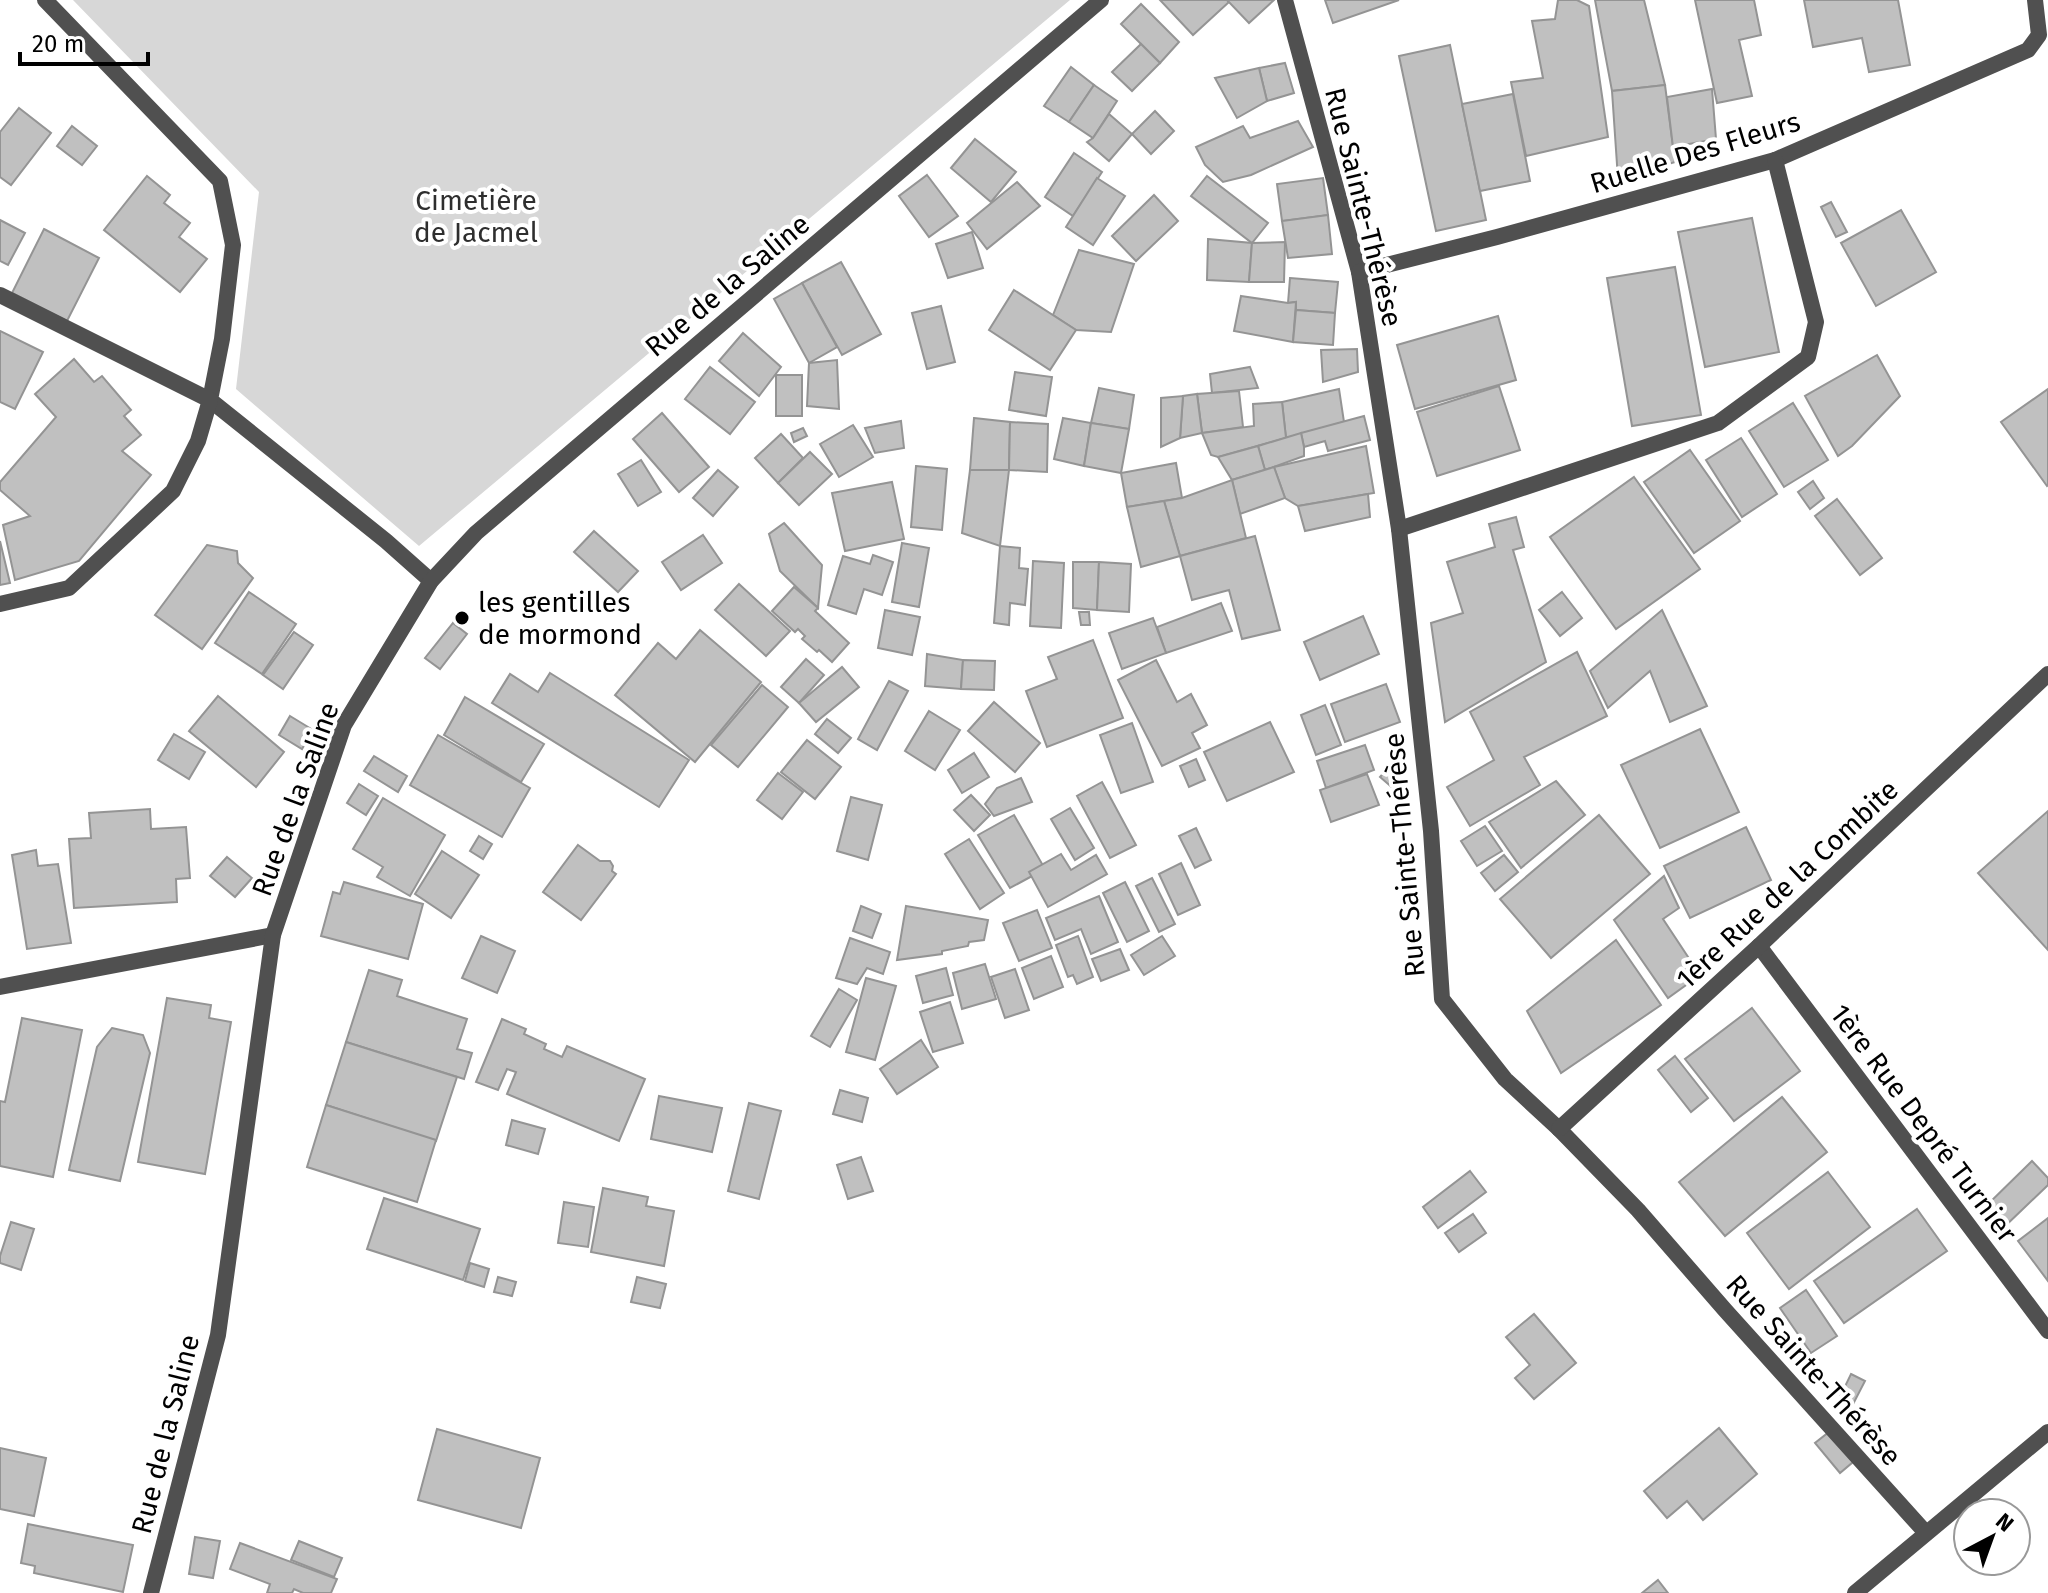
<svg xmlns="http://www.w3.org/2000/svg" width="2048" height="1593" font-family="'Fira Sans',sans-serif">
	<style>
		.green { fill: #d7d7d7 }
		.building { fill: #c0c0c0; stroke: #949494; stroke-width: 2 }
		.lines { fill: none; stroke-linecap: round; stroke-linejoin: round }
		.street { stroke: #505050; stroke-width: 16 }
		.poi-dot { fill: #000; stroke: #fff; stroke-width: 3 }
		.labels { text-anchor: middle; stroke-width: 8; stroke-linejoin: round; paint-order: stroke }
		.street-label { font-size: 28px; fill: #000; stroke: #fff }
		.park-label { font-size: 28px; fill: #2e2e2e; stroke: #fff }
		.poi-label { font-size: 28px; fill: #000; stroke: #fff; text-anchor: start }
	</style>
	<rect width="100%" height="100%" fill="#fff"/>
	<!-- green -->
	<polygon class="green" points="73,0 1070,0 419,546 236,389 259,192"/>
	<!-- building -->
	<g class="building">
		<polygon points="1160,0 1227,0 1229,2 1193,35"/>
		<polygon points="1227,0 1274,0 1249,23"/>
		<polygon points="1325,0 1399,0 1333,23"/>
		<polygon points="1558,0 1577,0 1589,6 1608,137 1526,156 1511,82 1543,78 1532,21 1555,19"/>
		<polygon points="1595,0 1644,0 1665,85 1612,91"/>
		<polygon points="1695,0 1754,0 1761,35 1739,40 1752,96 1717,103"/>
		<polygon points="1804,0 1898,0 1910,65 1869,72 1862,38 1813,47"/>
		<polygon points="1141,4 1179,42 1160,63 1121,24"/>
		<polygon points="1141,44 1160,63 1132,91 1112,72"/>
		<polygon points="1450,45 1486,220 1436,231 1399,56"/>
		<polygon points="1285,63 1294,93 1267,101 1259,68"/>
		<polygon points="1071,67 1094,85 1069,122 1044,106"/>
		<polygon points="1259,68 1267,101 1237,118 1215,78"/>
		<polygon points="1094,85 1117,101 1093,138 1069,122"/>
		<polygon points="1665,85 1675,162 1618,179 1612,91"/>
		<polygon points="1712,89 1716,139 1673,147 1667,97"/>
		<polygon points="1513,94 1530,181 1480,191 1462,104"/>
		<polygon points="19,108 51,133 11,185 0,177 0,132"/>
		<polygon points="1155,111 1174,131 1151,154 1132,134"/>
		<polygon points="1109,114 1132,134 1109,161 1087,142 1093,138"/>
		<polygon points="1298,121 1313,147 1251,175 1223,182 1205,165 1196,147 1243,126 1250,138"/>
		<polygon points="72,126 97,146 82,165 57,146"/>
		<polygon points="975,139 1016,172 991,202 951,168"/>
		<polygon points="1074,153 1102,172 1073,216 1045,197"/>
		<polygon points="927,175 958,216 929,237 899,196"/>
		<polygon points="147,176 170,195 164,203 190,223 179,237 207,259 180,292 104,230"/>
		<polygon points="1207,176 1268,223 1252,243 1191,196"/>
		<polygon points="1097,178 1125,196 1093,245 1066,227"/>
		<polygon points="1323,178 1328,215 1282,221 1277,184"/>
		<polygon points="1017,182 1040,206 987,249 967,223"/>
		<polygon points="1154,195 1178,221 1136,261 1112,236"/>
		<polygon points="1831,202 1847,232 1836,237 1821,207"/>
		<polygon points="1901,210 1936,272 1876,306 1841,243"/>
		<polygon points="1328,215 1332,254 1288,258 1282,221"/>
		<polygon points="1752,218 1779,352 1705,367 1678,232"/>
		<polygon points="0,220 25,233 8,265 0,261"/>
		<polygon points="44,229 99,258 67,321 12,293"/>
		<polygon points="972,232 983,268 948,278 936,244"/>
		<polygon points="1208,239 1252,243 1249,282 1207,280"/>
		<polygon points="1285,242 1284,282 1249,282 1252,243"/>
		<polygon points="1079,250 1134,264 1111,332 1076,330 1053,315"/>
		<polygon points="841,262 881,334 842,355 802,283"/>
		<polygon points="1675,267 1701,415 1632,426 1607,278"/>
		<polygon points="1290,278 1338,282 1335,313 1296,310 1296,302 1288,303"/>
		<polygon points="802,283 837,347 809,363 774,299"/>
		<polygon points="1014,290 1076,330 1050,370 989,330"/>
		<polygon points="1241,296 1288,303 1296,302 1293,342 1234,331"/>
		<polygon points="941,306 955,362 927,369 912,313"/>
		<polygon points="1296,310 1335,313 1333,345 1293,342"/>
		<polygon points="1498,316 1516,380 1415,409 1397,345"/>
		<polygon points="0,331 43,352 15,409 0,402"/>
		<polygon points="743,333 781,367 759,396 719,361"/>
		<polygon points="1357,349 1358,372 1323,382 1321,350"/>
		<polygon points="1877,355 1900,396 1852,446 1838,456 1805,396"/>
		<polygon points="74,359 94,382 102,376 131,410 124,416 141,435 122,451 151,475 79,561 15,580 3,525 30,516 0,490 0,482 56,417 35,394"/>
		<polygon points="837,360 839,409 807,406 809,363"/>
		<polygon points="710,367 755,402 730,434 685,399"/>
		<polygon points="1250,367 1258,388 1212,393 1210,374"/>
		<polygon points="1015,372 1052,377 1046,416 1009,410"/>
		<rect x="776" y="375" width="26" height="41"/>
		<polygon points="1499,386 1520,450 1437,476 1417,412"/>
		<polygon points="1099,388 1134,395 1129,429 1091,423"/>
		<polygon points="1339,389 1344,422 1286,438 1282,402"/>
		<polygon points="2048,389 2048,485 2047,486 2001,422"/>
		<polygon points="1239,391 1243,427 1202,433 1197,394"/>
		<polygon points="1197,394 1202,433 1180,438 1183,396"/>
		<polygon points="1183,396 1180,438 1161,447 1161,398"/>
		<polygon points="1282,402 1286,438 1218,457 1211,455 1202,433 1254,426 1253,404"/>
		<polygon points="1793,403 1828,460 1784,487 1749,431"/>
		<polygon points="662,413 709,467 679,492 633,439"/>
		<polygon points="1364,416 1370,440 1328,451 1325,441 1304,447 1301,433"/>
		<polygon points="974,418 1010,422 1009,470 970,470"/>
		<polygon points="1063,418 1091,423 1084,466 1054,459"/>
		<polygon points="901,421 904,448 875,453 865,428"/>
		<polygon points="1010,422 1048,424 1047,472 1009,470"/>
		<polygon points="1091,423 1129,429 1121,473 1084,466"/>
		<polygon points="853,425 873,457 839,477 820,444"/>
		<polygon points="803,428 807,436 794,442 791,433"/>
		<polygon points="1301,433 1304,447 1304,456 1265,470 1258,446"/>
		<polygon points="781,434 803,458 778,483 755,458"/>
		<polygon points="1741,438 1777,494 1742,517 1706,460"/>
		<polygon points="1258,446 1265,470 1232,480 1218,457"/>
		<polygon points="1366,446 1374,493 1298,506 1285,498 1274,467"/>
		<polygon points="1690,450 1740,521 1694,553 1644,482"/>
		<polygon points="810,452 832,474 799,505 778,483"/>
		<polygon points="641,460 661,492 638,506 618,474"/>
		<polygon points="1176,463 1182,498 1127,507 1121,473"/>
		<polygon points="916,466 947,469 942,530 911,527"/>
		<polygon points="1274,467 1285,498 1240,514 1232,480"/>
		<polygon points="718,470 738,487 713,516 693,498"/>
		<polygon points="970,470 1009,470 1000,546 962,533"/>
		<polygon points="1634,477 1700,569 1616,629 1550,537"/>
		<polygon points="1232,480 1246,538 1180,556 1164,501 1182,498"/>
		<polygon points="1813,481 1824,498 1810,509 1798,492"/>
		<polygon points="892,482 904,539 845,551 832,493"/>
		<polygon points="1368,494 1370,517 1305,531 1298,506"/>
		<polygon points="1837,499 1882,558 1860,575 1815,516"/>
		<polygon points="1164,501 1180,556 1141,567 1127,507"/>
		<polygon points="1516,517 1524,547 1513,550 1546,662 1445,722 1431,623 1463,613 1447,562 1495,547 1489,524"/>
		<polygon points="784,523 822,565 818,608 780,571 769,534"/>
		<polygon points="594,531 638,571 618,592 574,552"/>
		<polygon points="703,535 722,563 681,590 662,562"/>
		<polygon points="1255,536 1280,630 1242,639 1229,590 1192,600 1180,556"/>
		<polygon points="0,541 10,583 0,585"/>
		<polygon points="902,543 929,548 919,607 892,602"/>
		<polygon points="207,545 237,551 238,563 253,578 202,649 155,615"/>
		<polygon points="1000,546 1020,548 1019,568 1028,569 1025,605 1010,603 1009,625 994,623"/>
		<polygon points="873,555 893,562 882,595 864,589 856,614 828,605 843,556 870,564"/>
		<polygon points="1033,561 1064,563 1061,628 1030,626"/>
		<polygon points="1073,562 1099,562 1097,610 1073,608"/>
		<polygon points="1099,562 1131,564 1129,612 1097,610"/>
		<polygon points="739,584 790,631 766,656 715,610"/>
		<polygon points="794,587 818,608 815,611 849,643 832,662 819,650 817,652 802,639 805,636 798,629 795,632 772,611"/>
		<polygon points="249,592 296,624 262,674 215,643"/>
		<polygon points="1562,592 1582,618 1560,636 1539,610"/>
		<polygon points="1221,603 1232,631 1166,653 1157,627"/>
		<polygon points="885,610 920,617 912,655 878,648"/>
		<polygon points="1662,610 1707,706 1670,722 1650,671 1608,708 1590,671"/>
		<polygon points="1079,612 1089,612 1090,625 1081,625"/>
		<polygon points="1363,616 1379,654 1320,680 1304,642"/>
		<polygon points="1153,618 1166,653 1122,669 1109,633"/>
		<polygon points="453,623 467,634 440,669 425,658"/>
		<polygon points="700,630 761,682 695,762 615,695 658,643 676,659"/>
		<polygon points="294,632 313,645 283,689 263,675"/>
		<polygon points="1093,640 1123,718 1047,747 1026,691 1057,679 1048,657"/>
		<polygon points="1577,652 1607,716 1524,757 1540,785 1470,826 1447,787 1494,760 1470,712"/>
		<polygon points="927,654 963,660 961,689 925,686"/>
		<polygon points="806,659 824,675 799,703 781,687"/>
		<polygon points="963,660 995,661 994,690 961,689"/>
		<polygon points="1156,660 1177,702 1191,694 1207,725 1192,733 1200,748 1162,766 1118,680"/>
		<polygon points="842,667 859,687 816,722 799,703"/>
		<polygon points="550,673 689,760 659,807 492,703 510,674 538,692"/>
		<polygon points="889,681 908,691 877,750 858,739"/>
		<polygon points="1386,684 1400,722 1345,742 1331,704"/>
		<polygon points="762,685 788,707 738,767 711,745"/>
		<polygon points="218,696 284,752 256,787 189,731"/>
		<polygon points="465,697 544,744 521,782 444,735"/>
		<polygon points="994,702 1040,743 1015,772 968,731"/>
		<polygon points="1325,705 1341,745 1316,755 1301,715"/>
		<polygon points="929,711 960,730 935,770 905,751"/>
		<polygon points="290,716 313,730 302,749 279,735"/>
		<polygon points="827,719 851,738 838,753 815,734"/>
		<polygon points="1270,722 1294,772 1227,801 1204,752"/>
		<polygon points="1132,723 1153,782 1121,793 1100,735"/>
		<polygon points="1700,729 1739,812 1660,848 1621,765"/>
		<polygon points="174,734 205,752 189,779 158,760"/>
		<polygon points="438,735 530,788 502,837 410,785"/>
		<polygon points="807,740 841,767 815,799 781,772"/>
		<polygon points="1365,745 1374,770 1326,788 1317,761"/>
		<polygon points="974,753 989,777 962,793 948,770"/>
		<polygon points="374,756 407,776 398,792 364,771"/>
		<polygon points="1196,759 1205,780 1189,787 1180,766"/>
		<polygon points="1389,767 1403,778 1394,789 1380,777"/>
		<polygon points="778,773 803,792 782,819 757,800"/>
		<polygon points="1367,774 1379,805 1331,822 1320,790"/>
		<polygon points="1021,778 1032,802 994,816 985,804 997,788"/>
		<polygon points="1556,781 1585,815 1521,868 1489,822"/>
		<polygon points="1102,782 1136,845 1110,858 1077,796"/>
		<polygon points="359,784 378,796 366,815 347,803"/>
		<polygon points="971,795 990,815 974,831 954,810"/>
		<polygon points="851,797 882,805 868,860 837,851"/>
		<polygon points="383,798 445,835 410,896 377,877 383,867 353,849"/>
		<polygon points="1070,808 1094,848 1075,860 1051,819"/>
		<polygon points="150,809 151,829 186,827 190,878 176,879 177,902 74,908 69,839 91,838 89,813"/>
		<polygon points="2048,811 2048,950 1978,873"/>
		<polygon points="1014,815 1045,869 1010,888 978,835"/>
		<polygon points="1599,815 1650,874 1551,958 1500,899"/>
		<polygon points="1485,826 1502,851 1477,866 1461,841"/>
		<polygon points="1746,827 1771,880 1690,918 1664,866"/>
		<polygon points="1196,828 1211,860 1195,868 1179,836"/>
		<polygon points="479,836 492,844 483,859 470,851"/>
		<polygon points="969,839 1004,893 980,909 945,854"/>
		<polygon points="578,845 600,861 610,861 613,866 612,871 616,874 581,920 543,892"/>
		<polygon points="36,850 38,866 58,864 71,943 27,949 12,855"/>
		<polygon points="442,851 479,875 451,918 415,894"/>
		<polygon points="1061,854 1071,870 1096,855 1107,874 1048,907 1029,872"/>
		<polygon points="1504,855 1518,872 1495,891 1481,873"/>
		<polygon points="227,857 252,878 235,897 210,876"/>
		<polygon points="1181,863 1200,905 1178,915 1159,874"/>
		<polygon points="1664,876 1679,908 1663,919 1700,975 1668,998 1614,920"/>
		<polygon points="1152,878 1175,924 1159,932 1136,886"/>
		<polygon points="344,882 423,904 408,959 321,936 333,892 340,894"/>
		<polygon points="1125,882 1149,931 1127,942 1103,893"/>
		<polygon points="1099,896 1118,942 1091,954 1081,929 1055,940 1046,918"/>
		<polygon points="861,906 881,914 872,938 853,931"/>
		<polygon points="906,906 988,920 984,940 969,942 968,946 942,951 942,954 897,960"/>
		<polygon points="1037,910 1052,948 1019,961 1003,923"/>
		<polygon points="481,936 515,951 497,993 462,978"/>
		<polygon points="1078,936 1093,977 1077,984 1073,975 1068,977 1056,945"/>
		<polygon points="1162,936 1175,956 1144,975 1131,955"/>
		<polygon points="850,938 890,952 883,974 867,968 857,984 836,978"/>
		<polygon points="1616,940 1661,1005 1561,1073 1527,1011"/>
		<polygon points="1120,949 1129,970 1101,981 1092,959"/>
		<polygon points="1051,956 1063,987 1034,999 1022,968"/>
		<polygon points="985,964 996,999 962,1009 953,973"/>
		<polygon points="946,968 953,995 923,1003 916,976"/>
		<polygon points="1015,969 1029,1010 1005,1018 991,977"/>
		<polygon points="369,970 402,980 397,996 467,1019 457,1049 472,1053 464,1079 346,1042"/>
		<polygon points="866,978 896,986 875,1060 846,1052"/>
		<polygon points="839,989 857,1000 830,1047 811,1036"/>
		<polygon points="167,998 211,1005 209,1018 231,1022 205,1174 138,1162"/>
		<polygon points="950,1002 963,1043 933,1052 920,1012"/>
		<polygon points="1752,1008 1800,1071 1734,1121 1685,1059"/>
		<polygon points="22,1018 82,1030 53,1177 0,1166 0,1101 5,1102"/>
		<polygon points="502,1019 526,1029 524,1034 546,1044 544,1049 562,1057 567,1046 645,1079 619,1141 507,1094 516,1072 507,1069 498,1090 476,1082"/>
		<polygon points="112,1028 143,1035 150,1053 120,1181 69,1170 97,1047"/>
		<polygon points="921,1040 938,1067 897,1094 880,1069"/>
		<polygon points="346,1042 457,1077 436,1141 326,1105"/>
		<polygon points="1675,1056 1708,1098 1691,1112 1658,1070"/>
		<polygon points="840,1090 868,1098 862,1122 833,1114"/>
		<polygon points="659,1096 722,1108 712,1152 651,1139"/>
		<polygon points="1782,1097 1827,1152 1725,1236 1679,1182"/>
		<polygon points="749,1103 781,1111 759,1199 728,1191"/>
		<polygon points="326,1105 436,1140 417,1202 307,1167"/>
		<polygon points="512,1120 545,1129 538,1154 506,1145"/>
		<polygon points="861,1157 873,1191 848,1199 837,1165"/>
		<polygon points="2032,1161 2048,1178 2048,1185 2002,1229 1982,1210"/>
		<polygon points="1470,1171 1486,1192 1438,1228 1423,1207"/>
		<polygon points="1828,1172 1870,1227 1789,1289 1747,1233"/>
		<polygon points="603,1188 648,1197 646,1206 674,1211 664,1266 591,1252"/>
		<polygon points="384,1198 480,1229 463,1280 367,1249"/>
		<polygon points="564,1202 594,1207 588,1247 558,1243"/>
		<polygon points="1917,1209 1947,1251 1844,1323 1814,1281"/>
		<polygon points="1473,1214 1486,1233 1459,1252 1445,1233"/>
		<polygon points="2048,1218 2048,1281 2018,1241"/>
		<polygon points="11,1222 34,1229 21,1270 0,1263 0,1256"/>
		<polygon points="470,1263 489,1269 484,1287 465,1281"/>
		<polygon points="498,1277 516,1282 512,1296 494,1292"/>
		<polygon points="637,1277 666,1284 660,1308 631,1302"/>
		<polygon points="1806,1290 1837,1336 1811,1353 1780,1308"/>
		<polygon points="1534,1314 1576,1363 1534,1399 1515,1378 1530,1365 1506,1337"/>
		<polygon points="1851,1374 1865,1381 1848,1414 1835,1407"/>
		<polygon points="1719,1428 1757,1474 1703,1520 1687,1501 1667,1518 1644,1491"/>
		<polygon points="437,1429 540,1458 521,1528 418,1500"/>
		<polygon points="1829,1432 1853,1462 1840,1473 1815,1443"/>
		<polygon points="0,1448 46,1458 34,1516 0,1509"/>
		<polygon points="28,1524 133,1545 123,1592 34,1573 35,1566 21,1563"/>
		<polygon points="195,1537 220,1541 213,1578 189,1574"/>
		<polygon points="299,1541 342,1558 334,1577 291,1560"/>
		<polygon points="240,1543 337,1579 331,1593 303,1593 294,1589 292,1593 267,1593 270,1584 230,1569"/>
		<polygon points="1658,1580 1668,1593 1642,1593"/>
	</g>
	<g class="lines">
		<!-- street -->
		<g class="street">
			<polyline points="45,0 220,181 233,245 222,339 210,400 386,541 431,581"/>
			<polyline points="1285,0 1359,272 1399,529 1431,831 1442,999 1505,1079 1559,1129 1638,1210 1725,1310 1926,1533"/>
			<polyline points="1359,272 1497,237 1775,160 2028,50 2039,35 2035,0"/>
			<polyline points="0,295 210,400 198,441 173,491 69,588 0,604"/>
			<polyline points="1399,529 1718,423 1808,357 1816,322 1775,160"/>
			<polyline points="1759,946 2048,1331"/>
			<polyline points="0,987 273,935"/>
			<polyline points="1559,1129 1759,946 2048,674"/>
			<polyline points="151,1593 218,1335 273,935 344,725 431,581 476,533 1101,0"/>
			<polyline points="1855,1593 2048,1432"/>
		</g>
	</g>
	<!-- markers -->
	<circle class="poi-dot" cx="462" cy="618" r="8"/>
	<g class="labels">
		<!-- street labels -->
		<g class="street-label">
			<text transform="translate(1695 152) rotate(-17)" y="10">Ruelle Des Fleurs</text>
			<text transform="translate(1364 207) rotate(76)" y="10">Rue Sainte-Thérèse</text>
			<text transform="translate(727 285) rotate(-40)" y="10">Rue de la Saline</text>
			<text transform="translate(295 799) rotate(-70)" y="10">Rue de la Saline</text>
			<text transform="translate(1404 855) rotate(-95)" y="10">Rue Sainte-Thérèse</text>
			<text transform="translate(1787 884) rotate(-43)" y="10">1ère Rue de la Combite</text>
			<text transform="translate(1924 1123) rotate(53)" y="10">1ère Rue Depré Turnier</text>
			<text transform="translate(1814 1370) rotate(48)" y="10">Rue Sainte-Thérèse</text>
			<text transform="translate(165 1434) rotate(-76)" y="10">Rue de la Saline</text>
		</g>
		<!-- park labels -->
		<g class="park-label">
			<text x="476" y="210">Cimetière<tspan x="476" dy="32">de Jacmel</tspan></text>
		</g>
		<!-- poi labels -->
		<g class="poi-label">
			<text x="478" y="612">les gentilles<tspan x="478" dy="32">de mormond</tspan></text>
		</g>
	</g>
	<!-- north arrow -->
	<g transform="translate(1992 1537) rotate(41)"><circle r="38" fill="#ffffff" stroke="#999999" stroke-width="2"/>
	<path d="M0-6L14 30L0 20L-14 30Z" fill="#000000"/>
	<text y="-12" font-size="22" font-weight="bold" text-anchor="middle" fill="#000000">N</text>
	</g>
	<!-- scale -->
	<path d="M20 52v12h128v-12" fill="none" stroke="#000000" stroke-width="4"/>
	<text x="32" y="52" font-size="24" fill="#000000" stroke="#ffffff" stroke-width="6" paint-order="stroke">20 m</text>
</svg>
